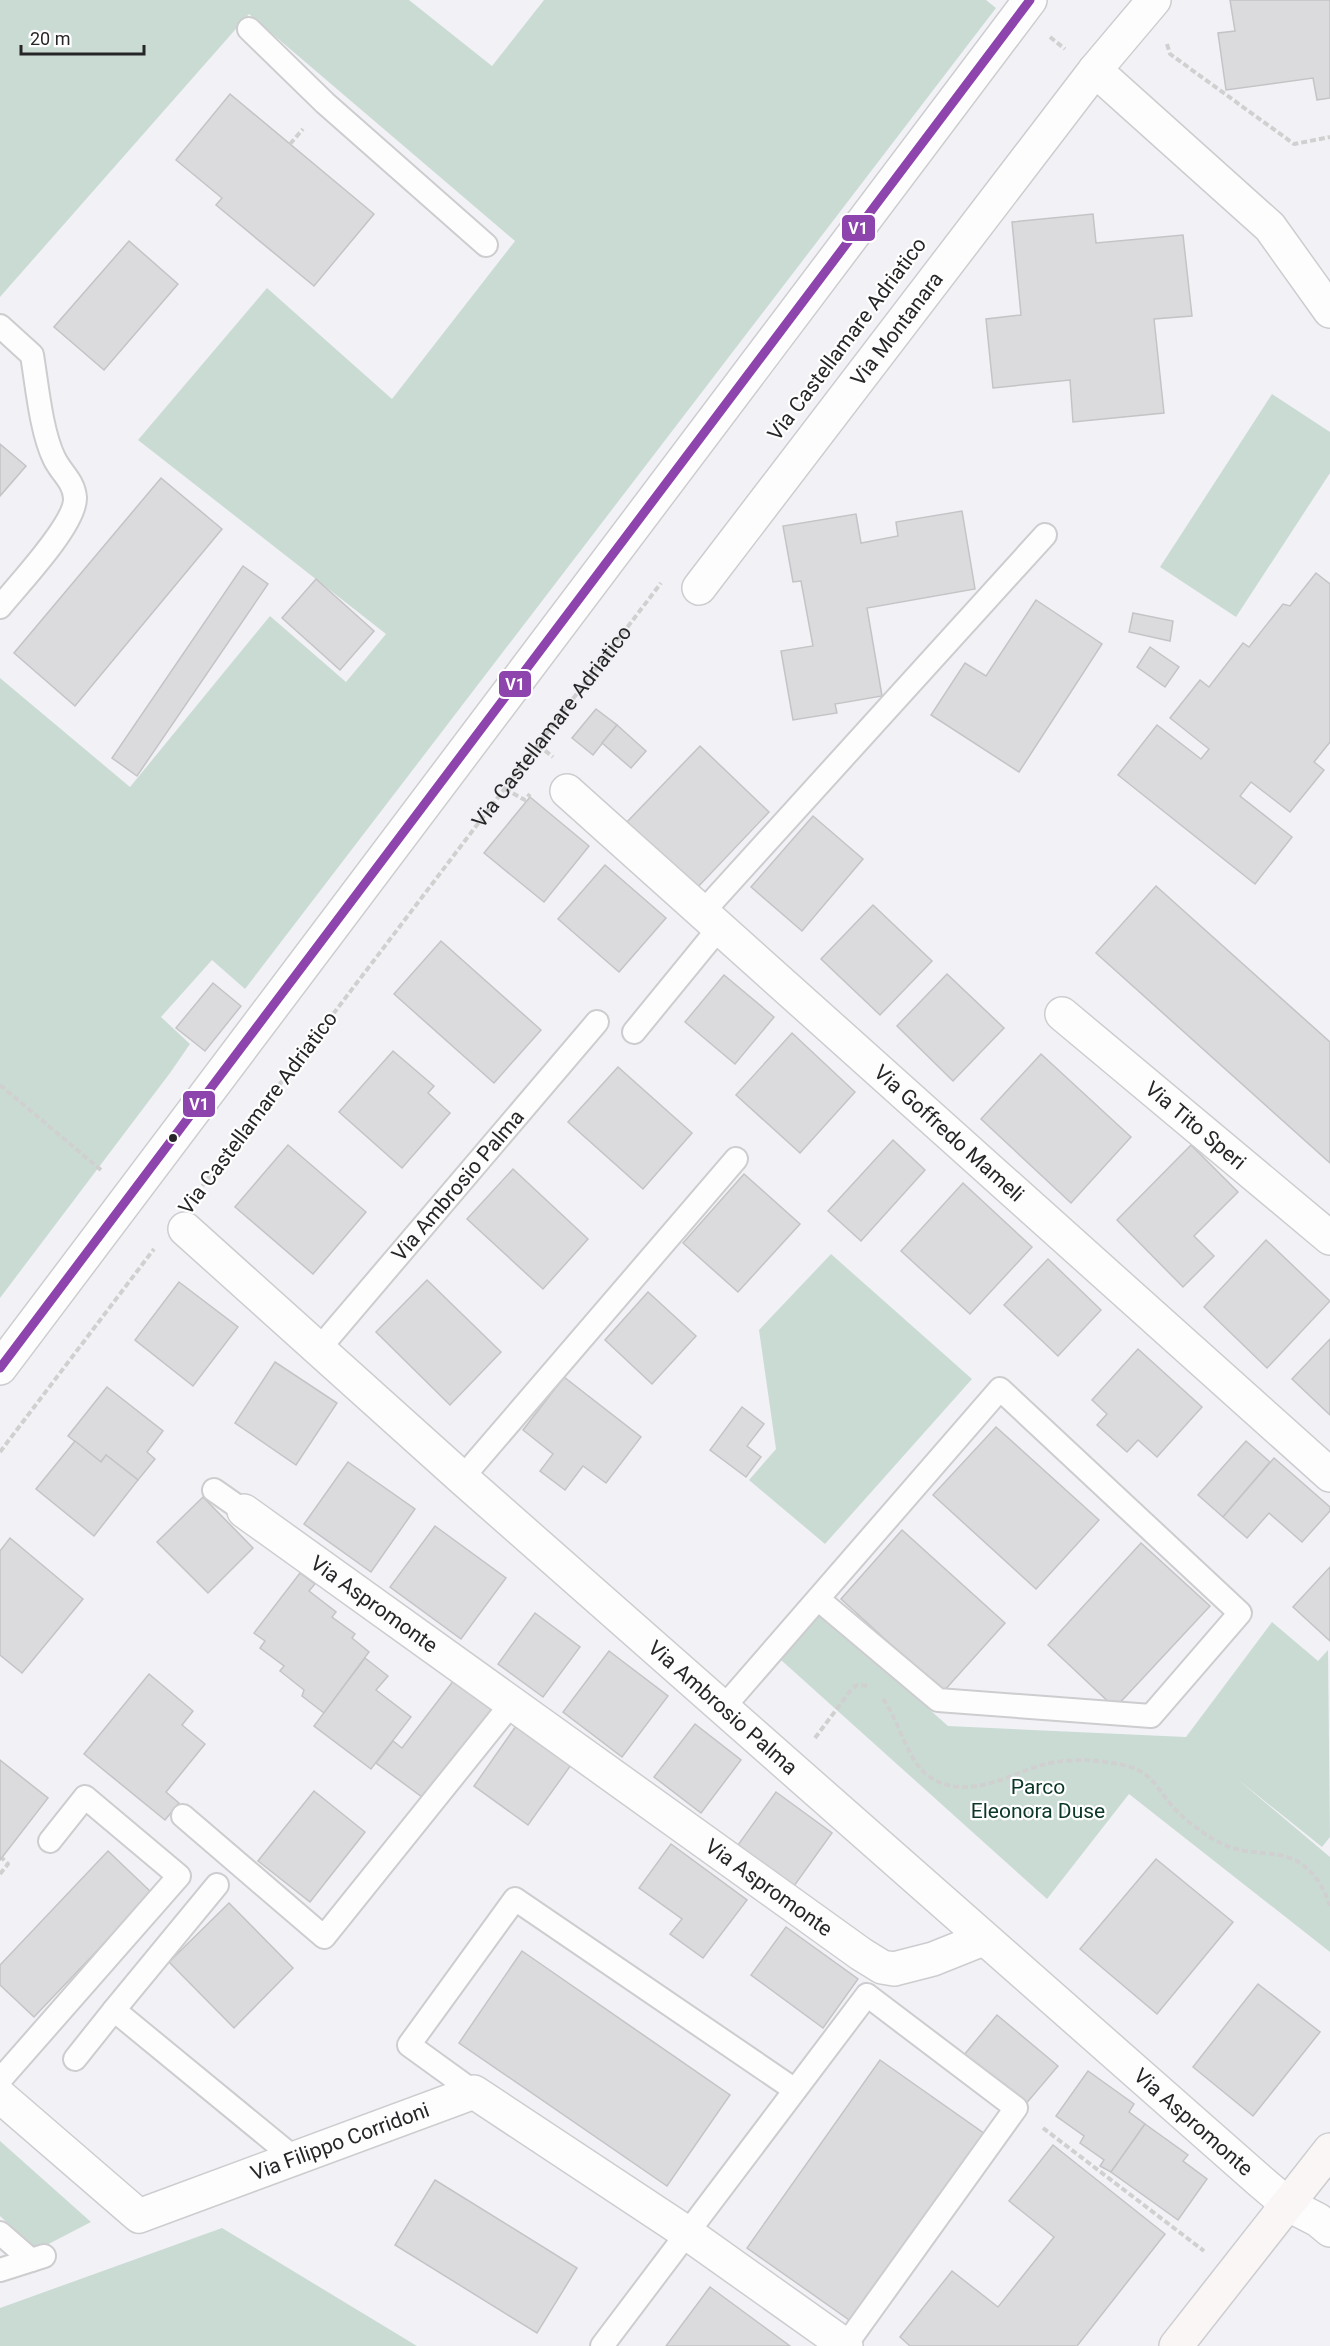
<svg xmlns="http://www.w3.org/2000/svg" width="1330" height="2346" font-family="Roboto,sans-serif">
	<style>
		.green { fill: #cadbd4 }
		.building { fill: #dbdbde; stroke: #c4c4c6; stroke-width: 1.5 }
		.lines { fill: none; stroke-linecap: round; stroke-linejoin: round }
		.service-casing { stroke: #cdcdd0; stroke-width: 26 }
		.minor-casing { stroke: #cdcdd0; stroke-width: 36 }
		.secondary-casing { stroke: #cdcdd0; stroke-width: 36 }
		.path { stroke: #d0d0d0; stroke-width: 4; stroke-dasharray: 6 3; stroke-linecap: butt }
		.service { stroke: #fdfdfe; stroke-width: 22 }
		.minor { stroke: #fdfdfe; stroke-width: 33 }
		.secondary { stroke: #f9f6f5; stroke-width: 33 }
		.bus-1-casing { stroke: #fff; stroke-width: 14 }
		.bus-1 { stroke: #8e44ad; stroke-width: 9 }
		.bus-dot { fill: #262628; stroke: #fff; stroke-width: 2 }
		.labels { text-anchor: middle; stroke-width: 4.5; stroke-linejoin: round; paint-order: stroke }
		.street-label { font-size: 21px; fill: #262628; stroke: #fff }
		.park-label { font-size: 21px; fill: #0b3726; stroke: #fff }
		.line-badge { stroke: #fff; stroke-width: 2 }
		.badge-label { font-size: 16px; text-anchor: middle; font-weight: bold; fill: #fff }
	</style>
	<rect width="100%" height="100%" fill="#f2f2f6"/>
	<!-- green -->
	<g class="green">
		<polygon points="0,0 409,0 492,66 544,0 986,0 996,8 245,989 212,960 161,1017 190,1044 170,1073 0,1298 0,678 130,787 270,616 346,682 386,634 138,440 267,288 392,399 515,241 249,14 0,297"/>
		<polygon points="1272,394 1330,432 1330,473 1236,617 1160,567"/>
		<polygon points="831,1254 972,1379 825,1544 749,1480 776,1449 759,1330"/>
		<polygon points="820,1612 948,1726 1186,1737 1272,1622 1318,1661 1328,1650 1330,1837 1322,1847 1236,1778 1330,1857 1330,1952 1129,1794 1047,1899 781,1660"/>
		<polygon points="0,2141 91,2222 37,2250 0,2216"/>
		<polygon points="222,2228 417,2346 0,2346 0,2308"/>
	</g>
	<!-- building -->
	<g class="building">
		<polygon points="1230,0 1330,0 1330,98 1317,100 1313,78 1226,90 1218,33 1235,31"/>
		<polygon points="230,94 374,214 314,286 216,205 222,198 176,160"/>
		<polygon points="1093,214 1096,243 1183,235 1192,316 1154,319 1164,413 1073,422 1070,380 993,388 986,319 1021,315 1012,222"/>
		<polygon points="129,241 178,284 104,370 54,327"/>
		<polygon points="0,444 26,466 0,496"/>
		<polygon points="161,478 222,529 75,706 14,653"/>
		<polygon points="962,511 975,589 867,608 882,696 835,704 837,713 793,720 781,651 813,646 801,581 793,582 783,526 856,514 861,543 898,536 896,522"/>
		<polygon points="243,566 268,584 137,776 112,758"/>
		<polygon points="1316,573 1330,584 1330,742 1314,762 1324,770 1290,812 1251,782 1240,796 1292,837 1255,884 1118,775 1157,725 1201,759 1209,749 1170,718 1200,680 1209,687 1243,643 1249,647 1283,604 1290,606"/>
		<polygon points="316,579 374,631 340,670 282,618"/>
		<polygon points="1036,600 1102,644 1019,772 931,715 965,663 986,676"/>
		<polygon points="1133,613 1173,621 1170,641 1129,632"/>
		<polygon points="1150,647 1179,667 1165,687 1137,667"/>
		<polygon points="596,709 617,725 593,755 572,738"/>
		<polygon points="617,725 646,751 631,768 602,743"/>
		<polygon points="700,746 769,812 696,889 626,823"/>
		<polygon points="530,797 589,846 544,902 484,853"/>
		<polygon points="813,816 863,859 802,931 751,887"/>
		<polygon points="605,865 666,918 619,972 558,919"/>
		<polygon points="1156,886 1330,1042 1330,1163 1096,953"/>
		<polygon points="873,905 932,961 880,1015 821,959"/>
		<polygon points="441,941 541,1030 494,1083 394,994"/>
		<polygon points="947,974 1004,1028 953,1081 897,1026"/>
		<polygon points="724,975 774,1017 735,1064 685,1022"/>
		<polygon points="213,983 241,1006 205,1051 176,1028"/>
		<polygon points="792,1033 855,1092 800,1153 736,1095"/>
		<polygon points="393,1051 434,1086 428,1093 450,1113 402,1168 339,1112"/>
		<polygon points="1041,1054 1131,1137 1071,1203 981,1119"/>
		<polygon points="618,1067 692,1133 643,1189 568,1122"/>
		<polygon points="893,1140 925,1170 861,1241 828,1211"/>
		<polygon points="288,1145 366,1212 313,1274 235,1207"/>
		<polygon points="1191,1145 1238,1192 1194,1236 1214,1256 1183,1287 1117,1220"/>
		<polygon points="513,1169 588,1239 543,1289 467,1219"/>
		<polygon points="744,1174 800,1224 738,1292 683,1243"/>
		<polygon points="963,1183 1032,1247 970,1314 901,1251"/>
		<polygon points="1266,1240 1330,1301 1267,1368 1204,1307"/>
		<polygon points="1048,1259 1101,1310 1058,1356 1004,1305"/>
		<polygon points="427,1280 501,1352 450,1405 376,1332"/>
		<polygon points="179,1282 238,1327 193,1386 135,1340"/>
		<polygon points="648,1292 696,1336 652,1384 605,1340"/>
		<polygon points="1330,1339 1330,1415 1292,1379"/>
		<polygon points="1138,1349 1202,1407 1157,1457 1138,1440 1127,1452 1097,1425 1107,1414 1092,1400"/>
		<polygon points="275,1362 337,1403 296,1465 235,1423"/>
		<polygon points="564,1377 641,1437 606,1483 583,1466 565,1490 540,1471 553,1454 523,1430"/>
		<polygon points="107,1387 163,1431 147,1452 155,1459 138,1480 106,1455 101,1462 68,1436"/>
		<polygon points="742,1407 764,1424 747,1446 761,1457 746,1477 710,1450"/>
		<polygon points="996,1427 1099,1520 1036,1589 933,1495"/>
		<polygon points="75,1441 101,1462 106,1455 138,1480 94,1536 36,1489"/>
		<polygon points="1246,1441 1270,1462 1223,1517 1198,1495"/>
		<polygon points="1274,1458 1330,1507 1330,1511 1302,1542 1269,1513 1247,1538 1223,1517"/>
		<polygon points="348,1462 415,1509 371,1572 304,1524"/>
		<polygon points="203,1497 253,1548 208,1593 157,1542"/>
		<polygon points="435,1526 506,1578 461,1639 390,1587"/>
		<polygon points="902,1530 1005,1623 943,1692 841,1599"/>
		<polygon points="10,1538 83,1599 22,1673 0,1655 0,1551"/>
		<polygon points="1141,1543 1210,1606 1115,1708 1048,1645"/>
		<polygon points="1330,1567 1330,1641 1293,1607"/>
		<polygon points="300,1573 315,1584 309,1591 336,1612 332,1617 355,1634 352,1638 369,1652 324,1713 302,1696 304,1690 280,1671 284,1666 260,1648 265,1641 254,1633"/>
		<polygon points="535,1613 580,1647 543,1697 498,1664"/>
		<polygon points="609,1651 668,1696 622,1757 563,1712"/>
		<polygon points="365,1658 388,1676 376,1690 411,1717 371,1769 314,1726"/>
		<polygon points="149,1674 193,1711 182,1725 205,1744 166,1792 179,1803 165,1820 84,1754"/>
		<polygon points="454,1680 495,1710 426,1800 376,1763 393,1741 402,1748"/>
		<polygon points="695,1724 741,1760 701,1813 654,1777"/>
		<polygon points="516,1726 571,1765 528,1825 474,1786"/>
		<polygon points="0,1760 48,1798 0,1860"/>
		<polygon points="314,1791 365,1832 310,1902 258,1861"/>
		<polygon points="776,1792 832,1833 794,1886 738,1845"/>
		<polygon points="671,1844 747,1900 703,1958 670,1934 682,1919 639,1888"/>
		<polygon points="108,1851 152,1893 34,2017 0,1985 0,1965"/>
		<polygon points="1156,1859 1233,1922 1157,2014 1080,1949"/>
		<polygon points="229,1903 293,1968 234,2028 169,1962"/>
		<polygon points="786,1927 858,1979 823,2028 751,1975"/>
		<polygon points="522,1951 730,2095 667,2186 459,2043"/>
		<polygon points="1258,1984 1320,2032 1253,2116 1193,2067"/>
		<polygon points="997,2015 1058,2066 1024,2106 964,2055"/>
		<polygon points="880,2060 985,2134 852,2322 747,2248"/>
		<polygon points="1088,2071 1134,2104 1129,2112 1145,2124 1111,2172 1100,2166 1104,2160 1080,2143 1084,2136 1056,2116"/>
		<polygon points="1145,2124 1188,2155 1183,2161 1207,2179 1178,2220 1111,2172"/>
		<polygon points="1053,2145 1165,2234 1077,2346 910,2346 900,2337 952,2271 998,2307 1054,2237 1009,2201"/>
		<polygon points="435,2180 577,2268 537,2333 395,2245"/>
		<polygon points="710,2287 790,2346 666,2346"/>
	</g>
	<g class="lines">
		<defs>
			<g id="service">
				<polyline points="249,29 325,103 486,245"/>
				<path d="M0 326 32 355C37 385 41 431 54 458 61 473 74 481 75 498 76 524 17 586 0 607"/>
				<polyline points="702,913 1045,535"/>
				<polyline points="634,1032 719,928"/>
				<path id="s2" d="M318 1350 597 1022"/>
				<polyline points="462,1478 736,1159"/>
				<polyline points="214,1490 244,1511"/>
				<polyline points="723,1708 1000,1389 1240,1613 1151,1716 938,1700 818,1599"/>
				<polyline points="183,1816 324,1937 512,1703"/>
				<polyline points="114,2010 217,1885"/>
				<polyline points="75,2059 114,2010 293,2157"/>
				<polyline points="0,2080 179,1876 85,1797 50,1841"/>
				<polyline points="474,2092 409,2045 515,1899 795,2090"/>
				<polyline points="0,2233 31,2260"/>
				<polyline points="0,2270 44,2256"/>
				<polyline points="602,2346 867,1995 1016,2108 845,2346"/>
			</g>
			<g id="minor">
				<polyline points="1095,70 1270,227 1330,311"/>
				<path id="s3" d="M699 588 1095 70 1154 0"/>
				<path id="s4" d="M567 791 1330 1475"/>
				<path id="s5" d="M1062 1014 1330 1238"/>
				<path id="s6" d="M185 1229 462 1478 1260 2181 1287 2204 1318 2220 1330 2230"/>
				<polyline points="0,1368 1030,0"/>
				<path id="s7" d="M244 1511 861 1954 882 1967 894 1969 933 1959 983 1939"/>
				<path id="s8" d="M0 2096 139 2216 474 2092 687 2233 846 2346"/>
			</g>
			<polyline id="secondary" points="1176,2346 1330,2150"/>
		</defs>
		<!-- service casing -->
		<use href="#service" class="service-casing"/>
		<!-- minor casing -->
		<use href="#minor" class="minor-casing"/>
		<!-- secondary casing -->
		<use href="#secondary" class="secondary-casing"/>
		<!-- path -->
		<g class="path">
			<polyline points="1050,37 1065,49"/>
			<polyline points="1167,44 1170,54 1294,144 1330,137"/>
			<polyline points="290,144 303,129"/>
			<polyline points="538,745 553,757"/>
			<polyline points="505,789 525,800 530,794"/>
			<polyline points="0,1085 101,1170"/>
			<path id="s1" d="M197 1193 661 583"/>
			<polyline points="0,1452 154,1249"/>
			<path d="M883 1699C901 1723 906 1763 933 1779 969 1800 1008 1775 1042 1765 1056 1761 1073 1760 1087 1760 1105 1762 1125 1763 1140 1771 1156 1780 1162 1796 1174 1808 1187 1822 1207 1837 1225 1845 1249 1857 1281 1848 1303 1865 1316 1875 1325 1890 1330 1906"/>
			<polyline points="815,1738 851,1690 857,1685 869,1686"/>
			<polyline points="0,1874 8,1864 2,1858"/>
			<polyline points="1043,2128 1204,2251"/>
		</g>
		<!-- service -->
		<use href="#service" class="service"/>
		<!-- minor -->
		<use href="#minor" class="minor"/>
		<!-- secondary -->
		<use href="#secondary" class="secondary"/>
		<defs>
			<polyline id="bus-1" points="0,1368 1030,0"/>
		</defs>
		<!-- bus-1 casing -->
		<use href="#bus-1" class="bus-1-casing"/>
		<!-- bus-1 -->
		<use href="#bus-1" class="bus-1"/>
	</g>
	<!-- markers -->
	<circle class="bus-dot" cx="173" cy="1138" r="5"/>
	<g class="labels">
		<!-- street labels -->
		<g class="street-label">
			<text dy="7" stroke="none"><textPath href="#s3" startOffset="326">Via Montanara</textPath></text>
			<text transform="translate(847 339) rotate(-53)" y="7">Via Castellamare Adriatico</text>
			<text dy="7" stroke="none"><textPath href="#s1" startOffset="586">Via Castellamare Adriatico</textPath></text>
			<text transform="translate(258 1113) rotate(-53)" y="7">Via Castellamare Adriatico</text>
			<text dy="7" stroke="none"><textPath href="#s5" startOffset="174">Via Tito Speri</textPath></text>
			<text dy="7" stroke="none"><textPath href="#s4" startOffset="513">Via Goffredo Mameli</textPath></text>
			<text dy="7" stroke="none"><textPath href="#s2" startOffset="216">Via Ambrosio Palma</textPath></text>
			<text dy="7" stroke="none"><textPath href="#s7" startOffset="160">Via Aspromonte</textPath></text>
			<text dy="7" stroke="none"><textPath href="#s6" startOffset="720">Via Ambrosio Palma</textPath></text>
			<text dy="7" stroke="none"><textPath href="#s7" startOffset="646">Via Aspromonte</textPath></text>
			<text dy="7" stroke="none"><textPath href="#s6" startOffset="1347">Via Aspromonte</textPath></text>
			<text dy="7" stroke="none"><textPath href="#s8" startOffset="398">Via Filippo Corridoni</textPath></text>
		</g>
		<!-- park labels -->
		<g class="park-label">
			<text x="1038" y="1794">Parco<tspan x="1038" dy="24">Eleonora Duse</tspan></text>
		</g>
	</g>
	<g class="line-badge">
		<rect x="841" y="214" width="35" height="28" rx="6" fill="#8e44ad"/>
		<rect x="498" y="670" width="34" height="28" rx="6" fill="#8e44ad"/>
		<rect x="182" y="1090" width="34" height="28" rx="6" fill="#8e44ad"/>
	</g>
	<g class="badge-label">
		<text x="858" y="234">V1</text>
		<text x="515" y="690">V1</text>
		<text x="199" y="1110">V1</text>
	</g>
	<!-- scale -->
	<path d="M21 45v9h123v-9" fill="none" stroke="#262628" stroke-width="3"/>
	<text x="30" y="45" font-size="18" fill="#262628" stroke="#ffffff" stroke-width="4.5" paint-order="stroke">20 m</text>
</svg>
